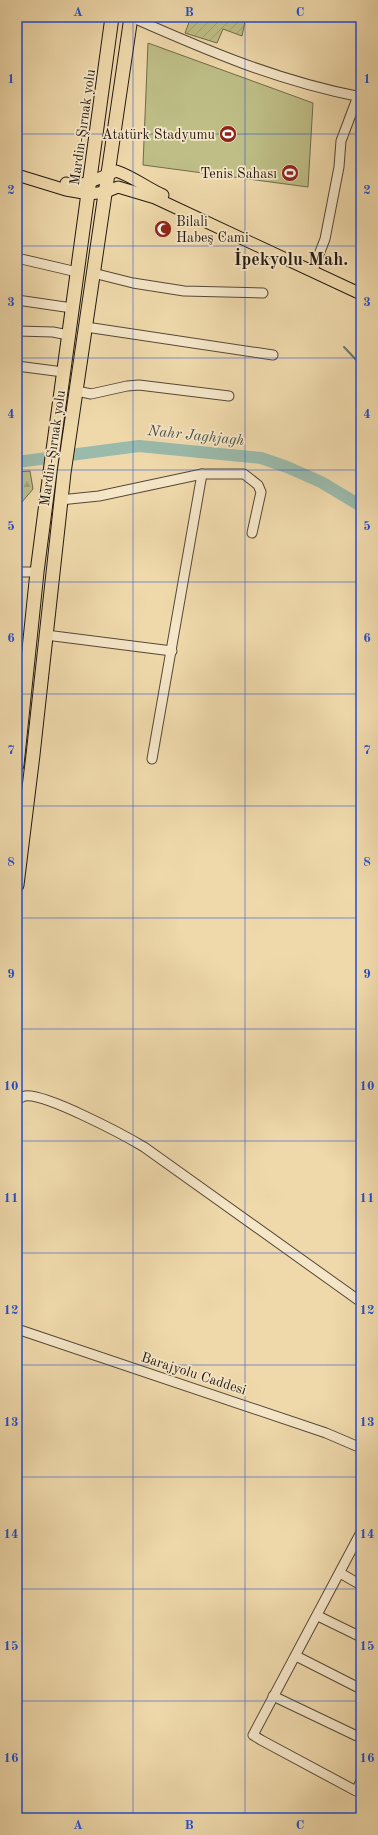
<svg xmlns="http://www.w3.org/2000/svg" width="378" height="1835" font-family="'Old Standard TT',serif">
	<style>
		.forest { fill: url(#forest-firs); stroke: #706b4b }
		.garden { fill: url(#garden-furrows); stroke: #706b4b }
		.pitch { fill: #bebe86; stroke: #706b4b }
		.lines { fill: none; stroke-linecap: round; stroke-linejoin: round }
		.stream { stroke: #6a796d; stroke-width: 2 }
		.river { stroke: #9abaab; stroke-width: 12 }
		.minor-casing { stroke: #564837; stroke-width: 11 }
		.major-casing { stroke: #231810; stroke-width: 13 }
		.highway-casing { stroke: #231810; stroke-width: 15 }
		.minor { stroke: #f5e6c8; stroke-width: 9 }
		.major { stroke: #efd9ab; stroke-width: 11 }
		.highway { stroke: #efd9ab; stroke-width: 13 }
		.grid { fill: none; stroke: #1d4ed8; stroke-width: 1; stroke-opacity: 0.55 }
		.labels { text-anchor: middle; stroke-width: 3.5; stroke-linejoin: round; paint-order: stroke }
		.street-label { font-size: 14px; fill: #231810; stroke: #f5e6c8 }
		.poi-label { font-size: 14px; fill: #231810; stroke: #f5e6c8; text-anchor: end }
		.water-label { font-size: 15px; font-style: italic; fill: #4d5146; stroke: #f5e6c8 }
		.district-label { font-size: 18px; font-weight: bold; fill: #231810; stroke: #f5e6c8 }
		.neatline { fill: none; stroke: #1d4ed8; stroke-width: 1.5 }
		.grid-label { font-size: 13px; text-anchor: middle; font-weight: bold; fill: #1d4ed8 }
	</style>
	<defs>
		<pattern id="forest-firs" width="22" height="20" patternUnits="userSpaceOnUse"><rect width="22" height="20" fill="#bebe86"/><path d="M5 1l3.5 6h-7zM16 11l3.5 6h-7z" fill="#a3a373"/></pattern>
		<pattern id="garden-furrows" width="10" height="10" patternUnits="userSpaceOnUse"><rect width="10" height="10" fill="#bebe86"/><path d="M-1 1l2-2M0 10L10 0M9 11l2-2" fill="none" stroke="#a3a373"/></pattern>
	</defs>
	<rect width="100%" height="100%" fill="#efd9ab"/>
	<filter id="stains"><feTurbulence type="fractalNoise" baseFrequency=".005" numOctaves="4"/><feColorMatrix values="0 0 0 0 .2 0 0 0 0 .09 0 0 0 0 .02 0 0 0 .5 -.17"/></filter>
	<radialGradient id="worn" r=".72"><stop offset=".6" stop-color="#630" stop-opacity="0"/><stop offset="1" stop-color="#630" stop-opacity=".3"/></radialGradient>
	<!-- forest -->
	<polygon class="forest" points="30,471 33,489 22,502 17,503 17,472"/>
	<!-- garden -->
	<polygon class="garden" points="191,17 246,17 242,36 223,29 217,43 185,33"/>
	<!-- pitch -->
	<polygon class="pitch" points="148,43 313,103 308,187 143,165"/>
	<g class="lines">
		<!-- stream -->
		<polyline class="stream" points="344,347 361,365"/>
		<!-- river -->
		<polyline class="river" points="17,462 139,446 261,458 287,467 321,482 361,506"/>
		<defs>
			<g id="minor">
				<path d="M131 17C208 51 278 81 361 97"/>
				<polyline points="17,258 77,272"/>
				<polyline points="313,270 325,239 339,167 341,141 358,96"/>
				<polyline points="93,273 133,283 184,291 263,293"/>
				<polyline points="17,300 72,308"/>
				<polyline points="86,327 273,355"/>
				<polyline points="17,331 53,332 68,335"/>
				<polyline points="17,366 63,372"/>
				<polyline points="77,391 91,394 127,386 139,385 229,396"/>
				<polyline points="60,500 99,496 202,474 244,474 258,485 261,492 252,533"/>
				<polyline points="17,572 37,572"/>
				<polyline points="46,635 172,651"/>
				<polyline points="152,759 202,474"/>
				<path d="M17 1100C19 1099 23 1096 25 1096 45 1093 124 1135 144 1147L361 1302"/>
				<polyline points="17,1329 326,1433 361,1448"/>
				<polyline points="361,1532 253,1735 261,1740 356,1791 361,1781"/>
				<polyline points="340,1573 361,1585"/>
				<polyline points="318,1616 361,1637"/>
				<polyline points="296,1656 361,1689"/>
				<polyline points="273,1696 361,1738"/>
			</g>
			<g id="major">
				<polyline points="17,175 66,190 89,194 106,192 118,187 155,198 361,294"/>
				<path d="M66 183C85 188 98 178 116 171 132 176 147 188 163 195"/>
			</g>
			<g id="highway">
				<polyline points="17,765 37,572 50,472 112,17"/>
				<polyline points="17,885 33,755 64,473 131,17"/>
			</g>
		</defs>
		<!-- minor casing -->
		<use href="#minor" class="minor-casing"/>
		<!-- major casing -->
		<use href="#major" class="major-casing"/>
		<!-- highway casing -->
		<use href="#highway" class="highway-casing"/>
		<!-- minor -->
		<use href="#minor" class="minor"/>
		<!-- major -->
		<use href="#major" class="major"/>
		<!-- highway -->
		<use href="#highway" class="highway"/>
	</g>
	<!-- grid -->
	<path class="grid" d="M133 17V1818M245 17V1818M17 134H361M17 246H361M17 358H361M17 470H361M17 582H361M17 694H361M17 806H361M17 918H361M17 1029H361M17 1141H361M17 1253H361M17 1365H361M17 1477H361M17 1589H361M17 1701H361"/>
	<!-- icons -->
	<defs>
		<symbol id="stadium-disc" viewBox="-11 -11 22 22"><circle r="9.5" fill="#8f2418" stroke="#f5e6c8"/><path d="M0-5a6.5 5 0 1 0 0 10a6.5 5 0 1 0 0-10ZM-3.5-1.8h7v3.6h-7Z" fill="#fff"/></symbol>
		<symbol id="mosque-disc" viewBox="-11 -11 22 22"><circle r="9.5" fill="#8f2418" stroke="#f5e6c8"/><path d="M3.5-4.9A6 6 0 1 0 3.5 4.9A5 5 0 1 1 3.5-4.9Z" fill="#fff"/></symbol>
	</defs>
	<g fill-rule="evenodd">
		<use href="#stadium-disc" x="218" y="124" width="20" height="20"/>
		<use href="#stadium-disc" x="280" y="163" width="20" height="20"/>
		<use href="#mosque-disc" x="153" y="219" width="20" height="20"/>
	</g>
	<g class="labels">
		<!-- street labels -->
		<g class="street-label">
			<text transform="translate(82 127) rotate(-82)" y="5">Mardin-Şırnak yolu</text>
			<text transform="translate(52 448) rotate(-82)" y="5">Mardin-Şırnak yolu</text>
			<text transform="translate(194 1373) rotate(18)" y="5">Barajyolu Caddesi</text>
		</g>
		<!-- poi labels -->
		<g class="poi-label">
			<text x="215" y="139">Atatürk Stadyumu</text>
			<text x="277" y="178">Tenis Sahası</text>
			<text x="176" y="226" text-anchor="start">Bilali<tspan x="176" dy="16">Habeş Cami</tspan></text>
		</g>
		<!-- water labels -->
		<g class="water-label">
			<text transform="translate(196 435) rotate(6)" y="5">Nahr Jaghjagh</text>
		</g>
		<!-- district labels -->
		<g class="district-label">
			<text x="291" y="265">İpekyolu Mah.</text>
		</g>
	</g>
	<!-- margin -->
	<rect width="378" height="1835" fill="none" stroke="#efd9ab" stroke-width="44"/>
	<rect x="22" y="22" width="334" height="1791" class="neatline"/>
	<g class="grid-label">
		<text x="78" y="16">A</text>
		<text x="189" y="16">B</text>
		<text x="300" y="16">C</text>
		<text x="11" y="83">1</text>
		<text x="367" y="83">1</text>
		<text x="11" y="194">2</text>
		<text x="367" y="194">2</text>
		<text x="11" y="306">3</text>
		<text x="367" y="306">3</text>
		<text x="11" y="418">4</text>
		<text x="367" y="418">4</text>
		<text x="11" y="530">5</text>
		<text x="367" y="530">5</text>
		<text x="11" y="642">6</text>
		<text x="367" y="642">6</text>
		<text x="11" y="754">7</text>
		<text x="367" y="754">7</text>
		<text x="11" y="866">8</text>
		<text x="367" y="866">8</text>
		<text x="11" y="978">9</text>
		<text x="367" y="978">9</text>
		<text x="11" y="1090">10</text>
		<text x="367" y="1090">10</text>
		<text x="11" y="1202">11</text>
		<text x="367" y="1202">11</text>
		<text x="11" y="1314">12</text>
		<text x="367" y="1314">12</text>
		<text x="11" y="1426">13</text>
		<text x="367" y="1426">13</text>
		<text x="11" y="1538">14</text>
		<text x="367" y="1538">14</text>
		<text x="11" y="1650">15</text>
		<text x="367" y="1650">15</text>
		<text x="11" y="1762">16</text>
		<text x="367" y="1762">16</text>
		<text x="78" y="1829">A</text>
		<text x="189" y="1829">B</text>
		<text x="300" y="1829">C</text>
	</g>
	<rect width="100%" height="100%" filter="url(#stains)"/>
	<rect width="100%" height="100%" fill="url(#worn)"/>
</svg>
